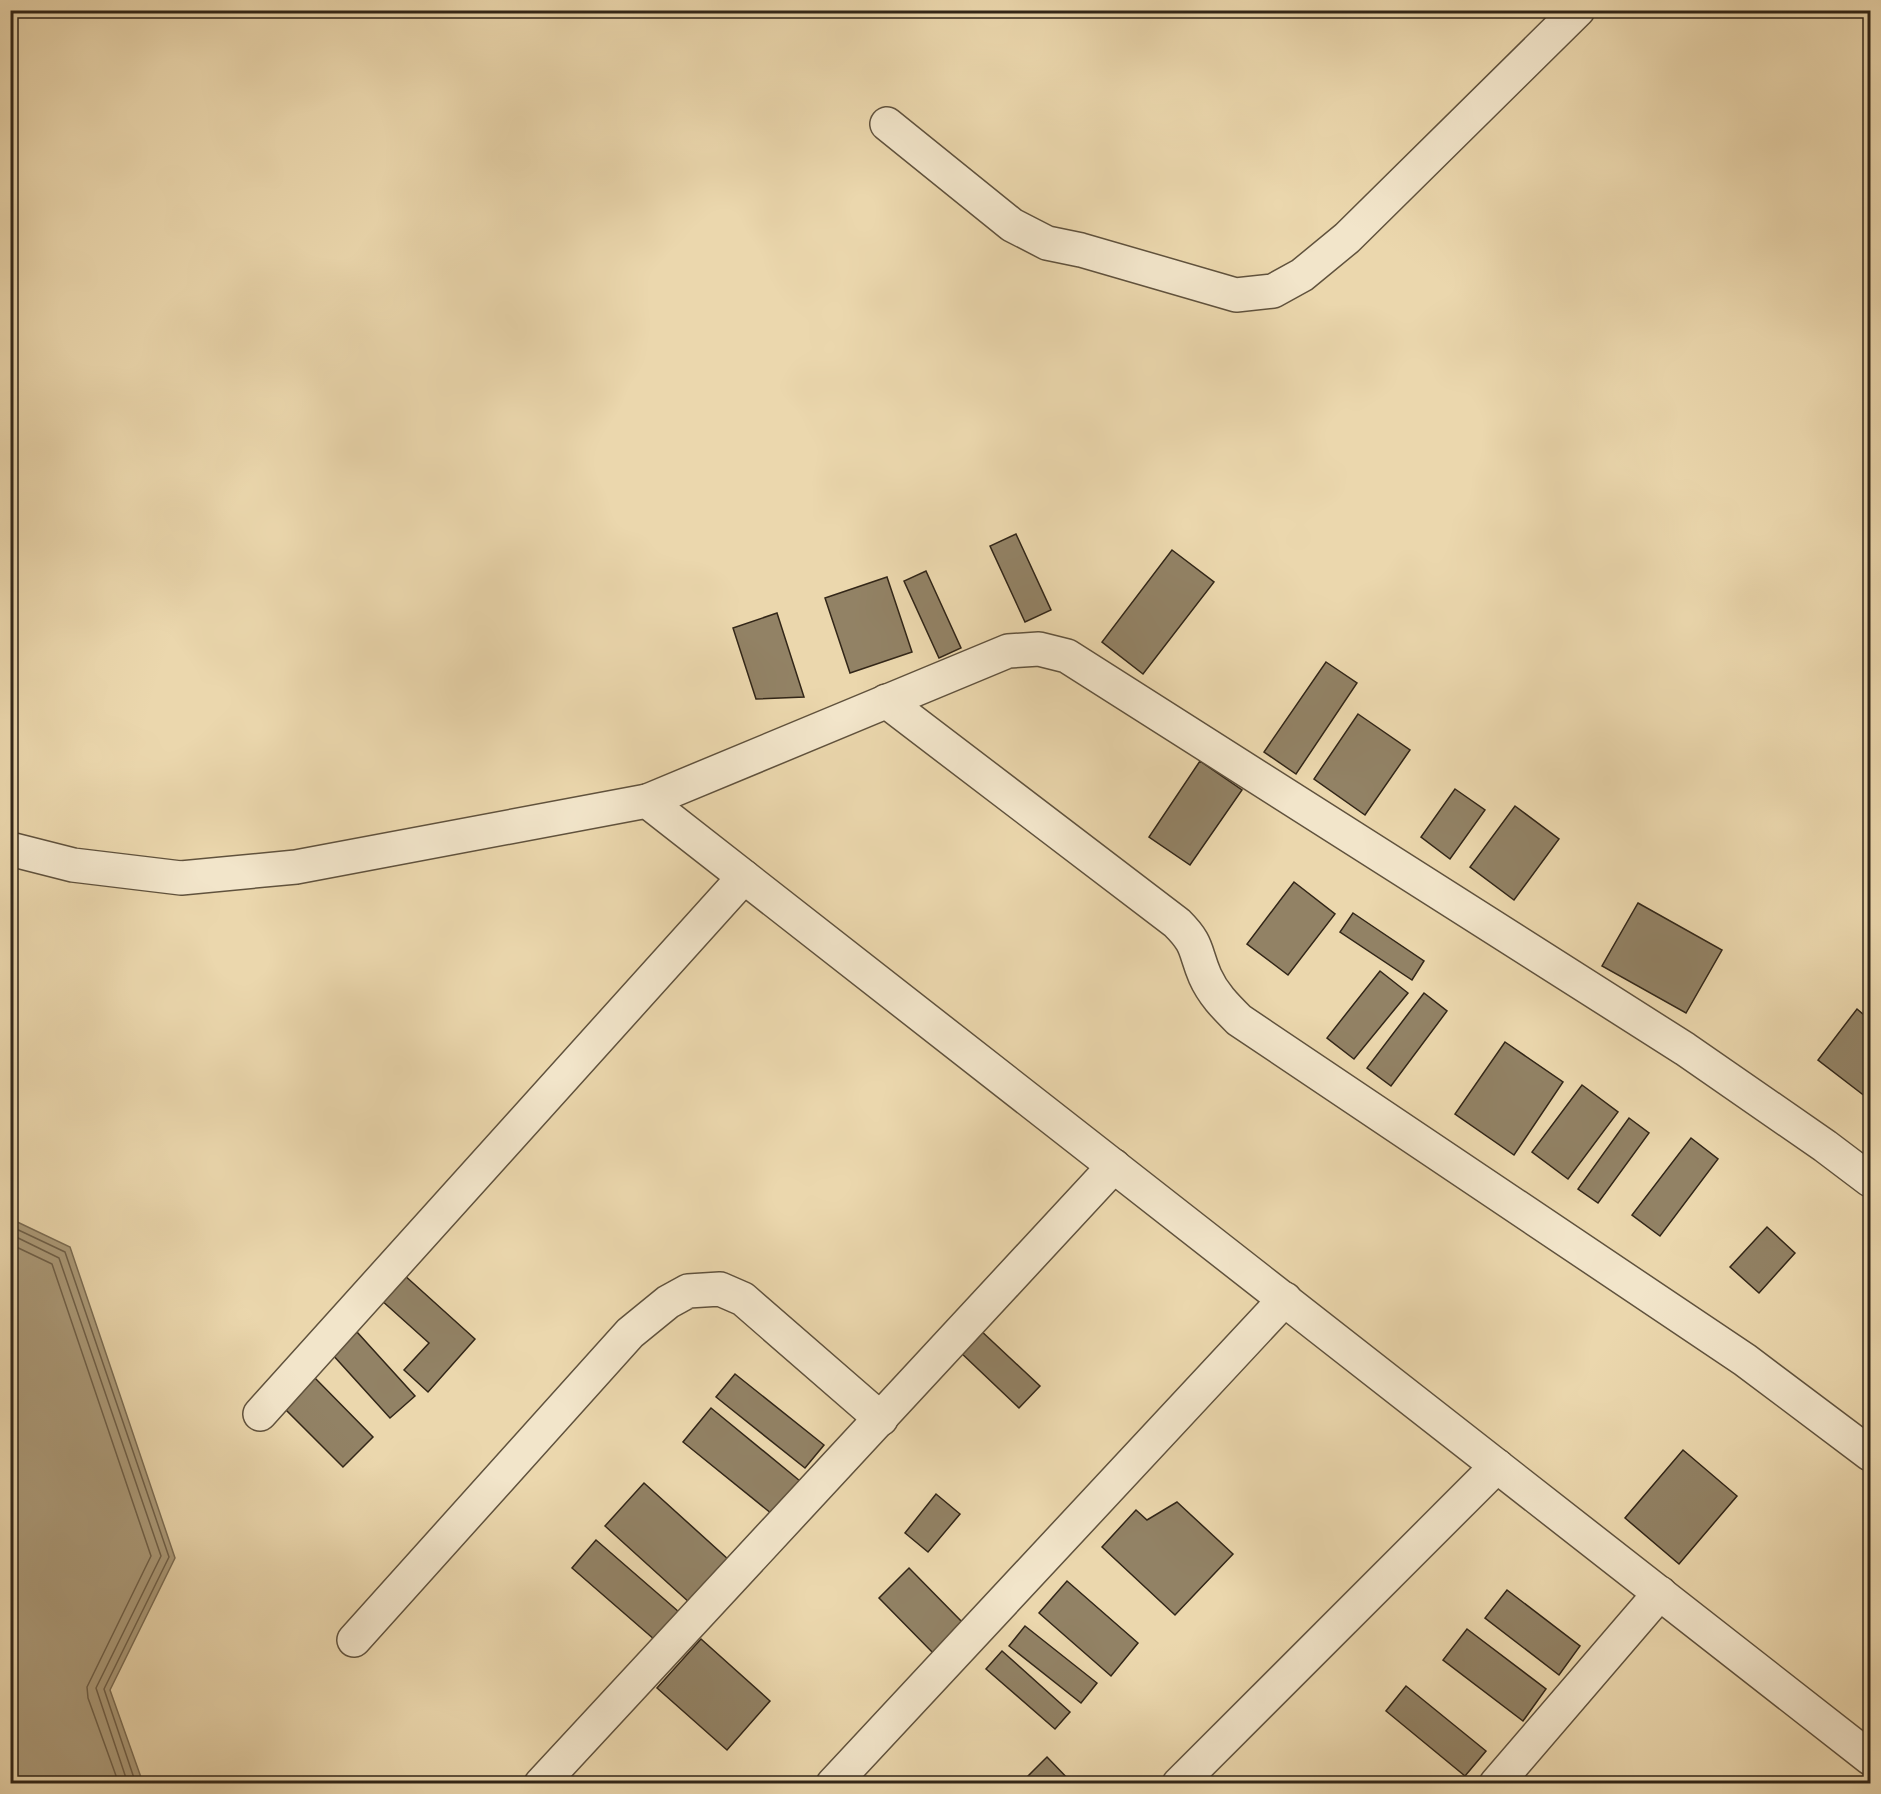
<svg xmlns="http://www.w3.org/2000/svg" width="1881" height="1794" font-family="'IM FELL French Canon',serif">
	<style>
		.water { fill: #ac9b7a; stroke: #7b6c53; stroke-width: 1.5 }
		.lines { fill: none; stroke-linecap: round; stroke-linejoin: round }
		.shore { stroke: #6f6049; stroke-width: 1.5 }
		.building { fill: #928265; stroke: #322618; stroke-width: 1.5 }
		.minor-casing { stroke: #60523d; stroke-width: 36 }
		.minor { stroke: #f2e5ca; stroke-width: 33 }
	</style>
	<rect width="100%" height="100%" fill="#ebd7ad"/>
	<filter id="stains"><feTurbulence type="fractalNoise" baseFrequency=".00333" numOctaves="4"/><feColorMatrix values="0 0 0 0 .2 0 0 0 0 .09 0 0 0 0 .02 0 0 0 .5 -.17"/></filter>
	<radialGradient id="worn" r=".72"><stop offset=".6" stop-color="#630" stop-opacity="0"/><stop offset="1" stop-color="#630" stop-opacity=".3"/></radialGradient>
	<!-- water -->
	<polygon class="water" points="11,1219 70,1247 175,1558 110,1690 143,1783 11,1783"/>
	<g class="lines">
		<!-- shore -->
		<g class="shore">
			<polyline points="10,1226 65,1252 169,1557 104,1689 136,1784"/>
			<polyline points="10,1234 59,1258 161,1556 96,1688 128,1784"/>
			<polyline points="10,1244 52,1264 151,1556 87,1687 88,1698 119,1784"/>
		</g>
	</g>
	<!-- building -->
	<g class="building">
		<polygon points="1016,534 1051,610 1025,622 990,546"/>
		<polygon points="1172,550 1214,582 1143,674 1102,642"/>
		<polygon points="926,571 961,648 939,658 904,581"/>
		<polygon points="887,577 912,652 850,673 825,598"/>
		<polygon points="777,613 804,697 756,699 733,628"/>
		<polygon points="1326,662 1357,683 1296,774 1264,752"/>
		<polygon points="1358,714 1410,750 1365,815 1314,779"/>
		<polygon points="1200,761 1242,790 1190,865 1149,837"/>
		<polygon points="1455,789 1485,810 1450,859 1421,837"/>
		<polygon points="1515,806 1559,839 1514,900 1470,867"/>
		<polygon points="1294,882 1335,914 1288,975 1247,944"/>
		<polygon points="1638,903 1722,950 1686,1013 1602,966"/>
		<polygon points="1353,913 1424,961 1412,980 1340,932"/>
		<polygon points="1380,971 1408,993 1354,1059 1327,1038"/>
		<polygon points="1424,993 1447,1011 1391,1086 1367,1068"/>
		<polygon points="1857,1009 1870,1020 1870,1091 1866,1097 1818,1060"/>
		<polygon points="1505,1042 1563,1082 1514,1155 1455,1114"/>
		<polygon points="1582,1085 1618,1112 1568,1179 1532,1152"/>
		<polygon points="1629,1118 1649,1133 1598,1203 1578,1189"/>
		<polygon points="1691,1138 1718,1159 1660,1236 1632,1215"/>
		<polygon points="1767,1227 1795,1253 1759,1293 1730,1267"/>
		<polygon points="403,1274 475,1339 428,1392 404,1370 429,1343 380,1299"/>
		<polygon points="978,1328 1040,1386 1019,1408 958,1350"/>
		<polygon points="357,1332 415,1396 390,1418 332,1354"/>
		<polygon points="735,1374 824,1445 805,1468 716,1397"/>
		<polygon points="312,1375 373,1437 343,1467 281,1405"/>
		<polygon points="711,1408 800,1481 772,1514 683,1442"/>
		<polygon points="1683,1450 1737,1496 1679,1564 1625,1518"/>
		<polygon points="644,1483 729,1560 690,1603 605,1526"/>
		<polygon points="936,1494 960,1514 928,1552 905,1533"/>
		<polygon points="1177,1502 1233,1554 1175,1615 1102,1547 1136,1510 1147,1520"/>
		<polygon points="596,1540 679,1612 655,1640 572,1568"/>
		<polygon points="909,1568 965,1625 935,1655 879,1598"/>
		<polygon points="1067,1581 1138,1643 1111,1676 1039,1613"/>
		<polygon points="1507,1590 1580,1646 1559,1675 1485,1618"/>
		<polygon points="1025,1626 1097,1683 1081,1703 1009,1646"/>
		<polygon points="1467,1629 1546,1689 1523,1721 1443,1660"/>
		<polygon points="701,1639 770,1701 727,1750 657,1688"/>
		<polygon points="1002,1651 1070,1712 1055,1729 986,1669"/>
		<polygon points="1406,1686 1486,1751 1465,1776 1386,1711"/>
		<polygon points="1047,1757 1073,1784 1020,1784"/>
		<polygon points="697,1777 702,1784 690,1784"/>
	</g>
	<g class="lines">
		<defs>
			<g id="minor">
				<polyline points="887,124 1012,225 1047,243 1081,250 1236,295 1273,291 1302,275 1347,238 1578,10"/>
				<path d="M886 701 1177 923C1199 945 1194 950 1205 976 1213 994 1225 1006 1239 1020L1745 1360 1870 1454"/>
				<polyline points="647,801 1008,651 1039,649 1067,656 1685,1049 1825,1146 1870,1180"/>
				<polyline points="10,849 73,865 181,878 296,867 647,801 1870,1758"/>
				<polyline points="260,1414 744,877"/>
				<polyline points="354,1640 630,1333 668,1302 688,1291 720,1289 743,1299 881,1419"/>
				<polyline points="541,1784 1114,1166"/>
				<polyline points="833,1784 1285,1299"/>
				<polyline points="1179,1784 1497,1466"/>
				<polyline points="1496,1784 1660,1593"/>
			</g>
		</defs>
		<!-- minor casing -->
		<use href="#minor" class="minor-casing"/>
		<!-- minor -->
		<use href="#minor" class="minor"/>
	</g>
	<!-- margin -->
	<rect width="1881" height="1794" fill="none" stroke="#ebd7ad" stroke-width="36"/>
	<rect x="12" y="12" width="1857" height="1770" fill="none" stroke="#322618" stroke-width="3"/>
	<rect x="18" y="18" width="1845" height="1758" fill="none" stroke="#322618" stroke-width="1.5"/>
	<rect width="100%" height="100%" filter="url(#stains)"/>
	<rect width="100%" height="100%" fill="url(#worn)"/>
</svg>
